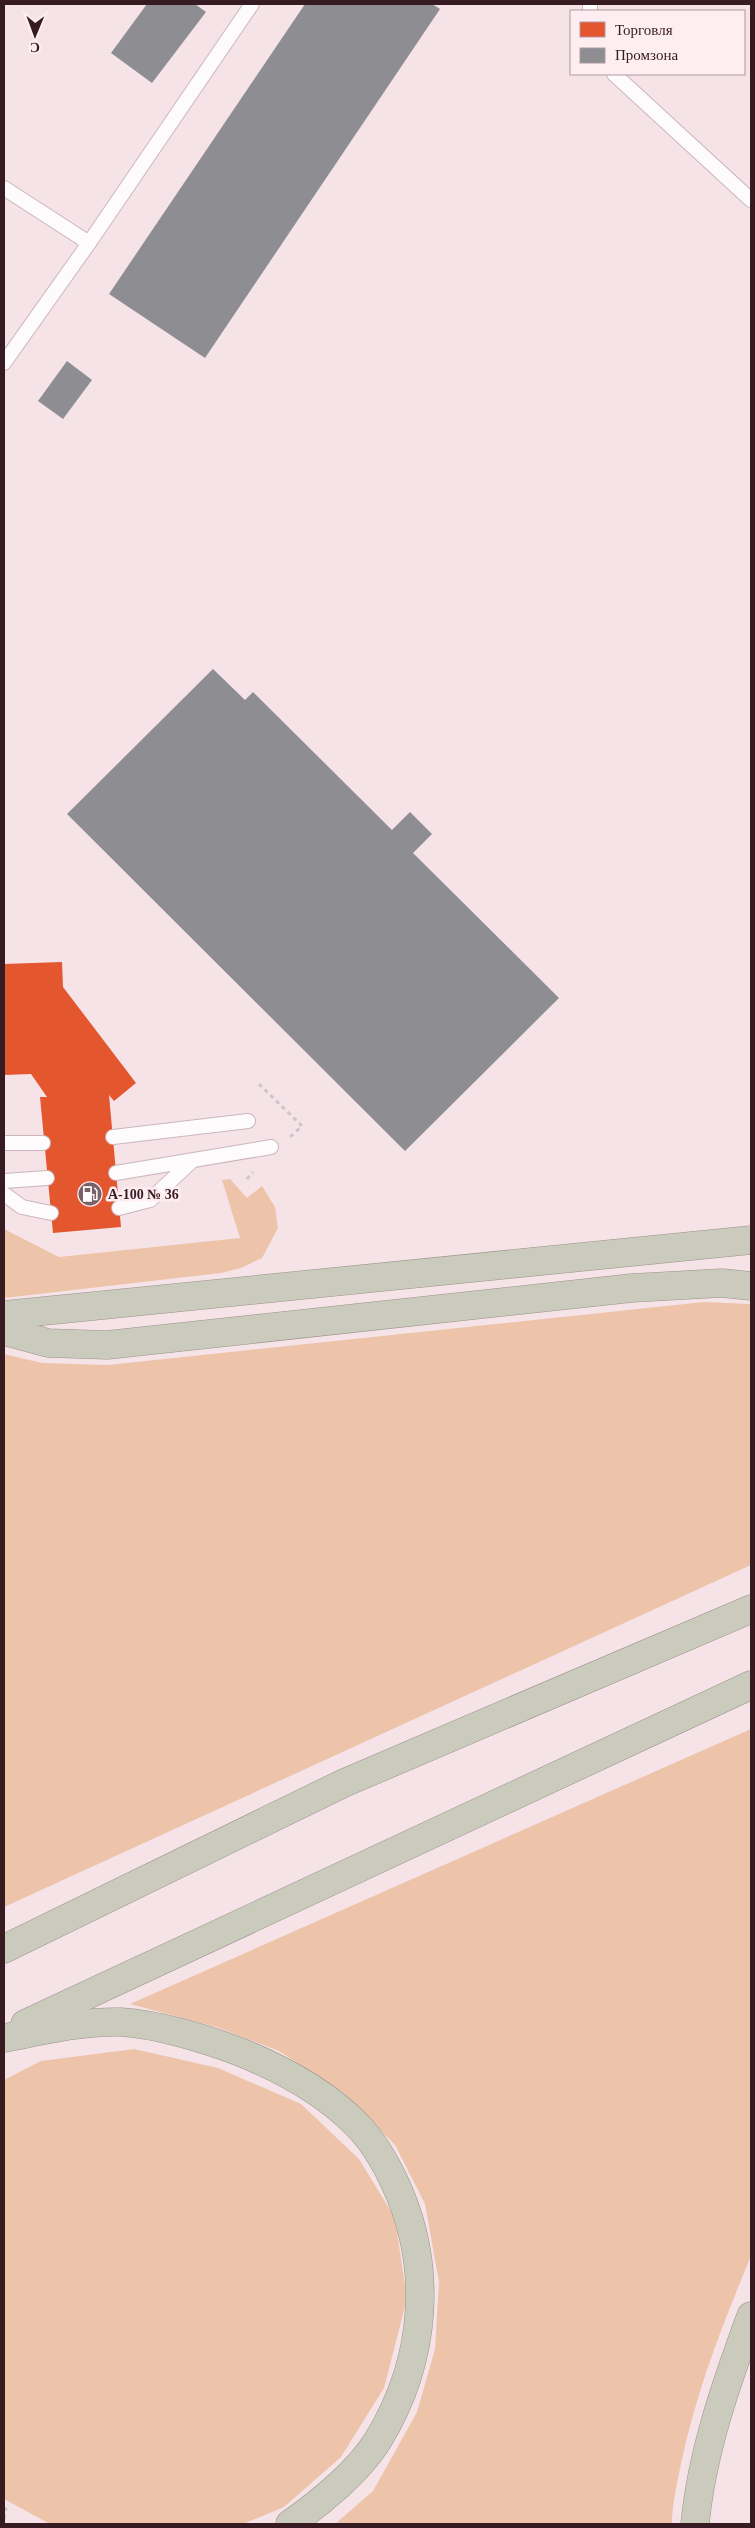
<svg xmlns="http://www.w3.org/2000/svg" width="755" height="2528" font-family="Georgia,serif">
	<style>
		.green { fill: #edc4aa }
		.shops { fill: #e4572e }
		.industry { fill: #8d8d92 }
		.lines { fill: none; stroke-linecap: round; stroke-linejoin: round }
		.lane-casing { stroke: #cbb6bc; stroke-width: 16 }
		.highway-casing { stroke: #9a9388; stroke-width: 29 }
		.path { stroke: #cec5c9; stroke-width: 3; stroke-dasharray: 4 4; stroke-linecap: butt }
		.lane { stroke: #fefbfc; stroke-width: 14 }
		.highway { stroke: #cacabd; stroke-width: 28 }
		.labels { text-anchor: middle; stroke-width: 5; stroke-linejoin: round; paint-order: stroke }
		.poi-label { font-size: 14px; font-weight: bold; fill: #371b23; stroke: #feeef2; text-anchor: start }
	</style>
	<rect width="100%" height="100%" fill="#f5e3e8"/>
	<!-- green -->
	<g class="green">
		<polygon points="230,1179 247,1198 262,1186 275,1207 278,1228 262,1258 241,1268 221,1273 4,1298 4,1229 59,1257 240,1238 222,1180"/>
		<polygon points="704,1302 751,1304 751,1565 4,1907 4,1354 42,1363 108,1365"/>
		<path d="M751 1729V2256C723 2323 696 2392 681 2464 677 2484 672 2504 672 2524H335L373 2491 417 2412 435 2349 439 2282 425 2204 395 2145 345 2094 279 2051 216 2027 130 2004Z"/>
		<polygon points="134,2049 218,2068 301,2104 359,2159 395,2218 407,2299 384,2388 341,2457 284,2507 243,2524 50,2524 4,2499 4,2080 41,2061"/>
	</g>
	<!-- shops -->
	<polygon class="shops" points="62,962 63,987 136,1083 114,1101 109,1095 121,1227 53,1233 40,1097 47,1097 31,1074 4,1075 4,964"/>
	<!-- industry -->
	<g class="industry">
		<polygon points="147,4 195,4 206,12 152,83 111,53"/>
		<polygon points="305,4 432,4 440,9 205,358 109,294"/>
		<polygon points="67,361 92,380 63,419 38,401"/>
		<polygon points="213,669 245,700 253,692 392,830 410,812 432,834 413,853 559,998 405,1151 67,814"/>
	</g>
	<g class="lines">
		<defs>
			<g id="lane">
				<polyline points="590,11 590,4"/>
				<polyline points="614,74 751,200"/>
				<polyline points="4,188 89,243 252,4"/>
				<polyline points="4,363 89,243"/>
				<polyline points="113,1137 248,1121"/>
				<polyline points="4,1143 43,1143"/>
				<polyline points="116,1173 271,1147"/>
				<polyline points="4,1181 47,1178"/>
				<polyline points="4,1194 22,1207 51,1213"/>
				<polyline points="119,1208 150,1200 193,1160"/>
			</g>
			<g id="highway">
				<polyline points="4,1315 751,1240"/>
				<polyline points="4,1331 48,1343 107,1345 632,1288 722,1283 751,1286"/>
				<polyline points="4,1949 344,1783 751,1609"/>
				<polyline points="25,2024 751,1685"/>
				<path d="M4 2038C42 2031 82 2021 121 2022 156 2024 207 2039 240 2052 282 2069 325 2092 357 2125 372 2140 385 2162 394 2181 434 2265 427 2360 378 2440 359 2471 320 2503 290 2524"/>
				<path d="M695 2524C702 2452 726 2384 751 2316"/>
			</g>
		</defs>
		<!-- lane casing -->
		<use href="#lane" class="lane-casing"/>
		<!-- highway casing -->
		<use href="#highway" class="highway-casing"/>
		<!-- path -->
		<g class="path">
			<polyline points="259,1084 302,1126 290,1137"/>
			<polyline points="247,1179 253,1172"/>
			<polyline points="4,2508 6,2509 4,2520"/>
		</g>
		<!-- lane -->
		<use href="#lane" class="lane"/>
		<!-- highway -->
		<use href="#highway" class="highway"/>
	</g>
	<!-- icons -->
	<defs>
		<symbol id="fuel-disc" viewBox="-11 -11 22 22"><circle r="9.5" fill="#7a6168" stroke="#feeef2"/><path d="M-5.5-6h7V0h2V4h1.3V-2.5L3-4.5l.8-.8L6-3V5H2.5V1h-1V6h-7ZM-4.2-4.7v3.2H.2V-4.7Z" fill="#fff"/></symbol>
	</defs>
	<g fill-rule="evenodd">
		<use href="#fuel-disc" x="76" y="1180" width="28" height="28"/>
	</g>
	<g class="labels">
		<!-- poi labels -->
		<g class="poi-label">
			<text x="108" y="1199">А-100 № 36</text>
		</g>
	</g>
	<!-- border -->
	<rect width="755" height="2528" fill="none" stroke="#371b23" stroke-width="10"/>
	<!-- legend -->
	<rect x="570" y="10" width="175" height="65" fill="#feeef2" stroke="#ae9a9f"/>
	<rect x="580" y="22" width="25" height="15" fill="#e4572e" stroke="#ae9a9f"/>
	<text x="615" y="35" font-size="15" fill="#371b23">Торговля</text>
	<rect x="580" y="48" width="25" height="15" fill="#8d8d92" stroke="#ae9a9f"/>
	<text x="615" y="60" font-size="15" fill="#371b23">Промзона</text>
	<!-- north arrow -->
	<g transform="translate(35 35) rotate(181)" stroke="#feeef2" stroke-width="4" paint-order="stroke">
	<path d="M0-4L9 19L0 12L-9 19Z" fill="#371b23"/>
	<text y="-8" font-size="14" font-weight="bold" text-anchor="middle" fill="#371b23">С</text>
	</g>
</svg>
